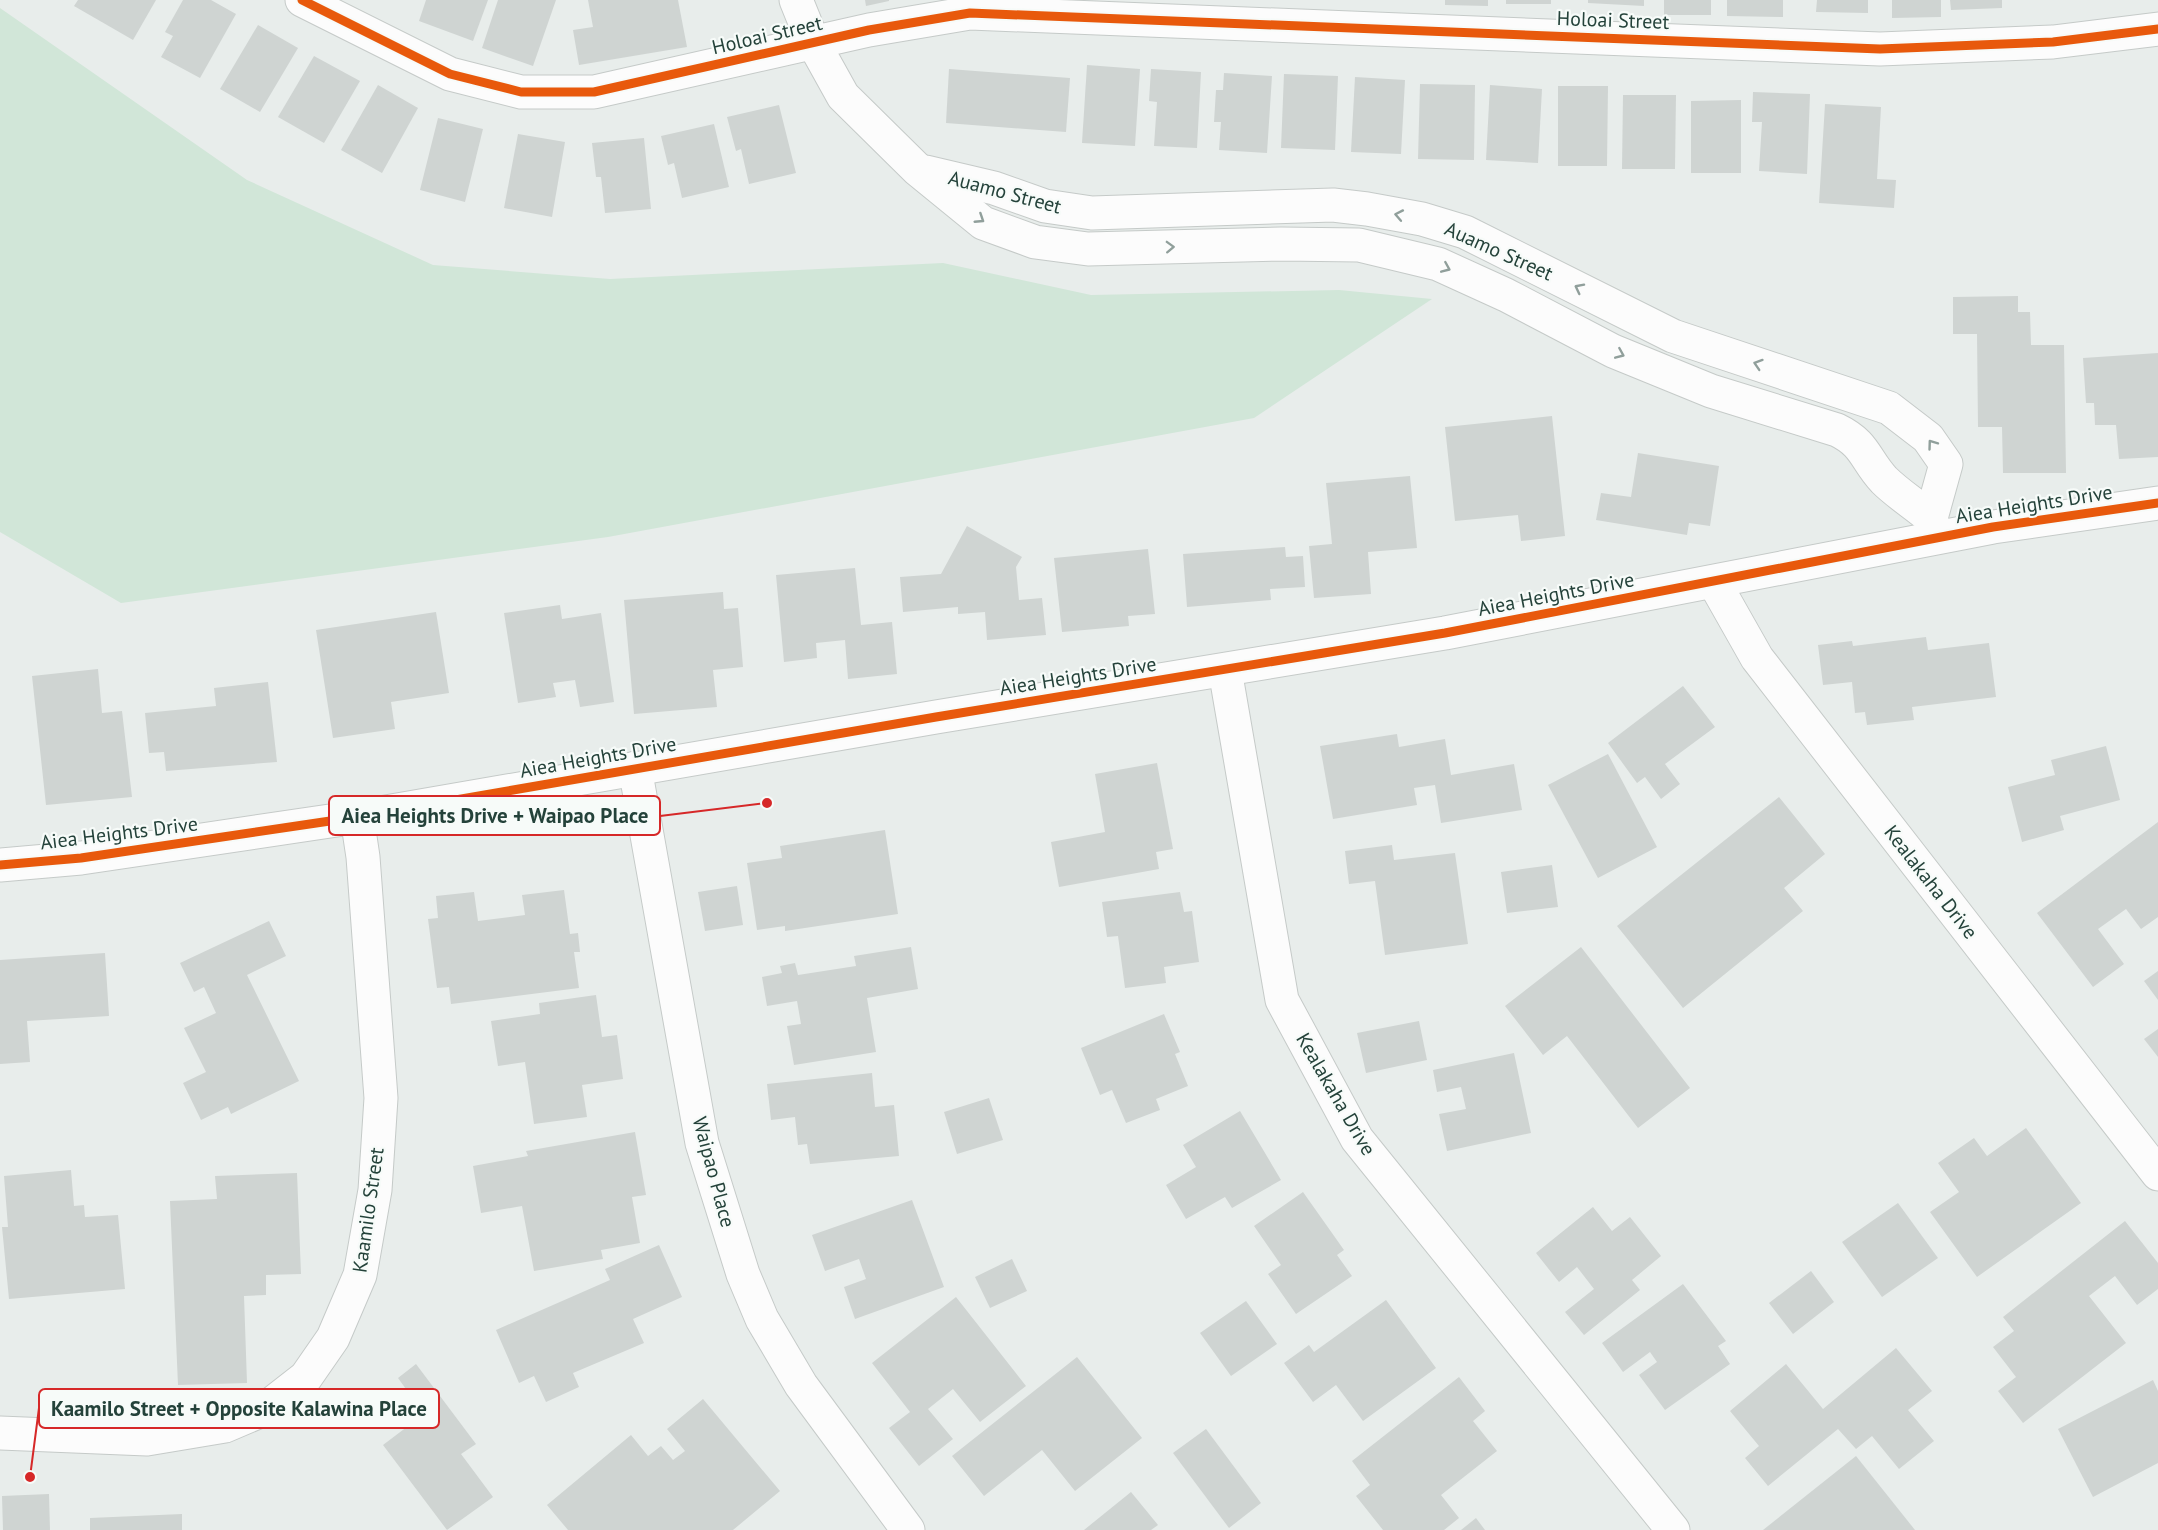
<svg xmlns="http://www.w3.org/2000/svg" width="2158" height="1530" font-family="'PT Sans',sans-serif">
	<style>
		.green { fill: #d1e6d8 }
		.building { fill: #cfd4d2 }
		.lines { fill: none; stroke-linecap: round; stroke-linejoin: round }
		.minor-casing { stroke: #c5cac8; stroke-width: 35 }
		.minor { stroke: #fcfcfc; stroke-width: 33 }
		.cycleway-casing { stroke: #f7fbf9; stroke-width: 13 }
		.cycleway { stroke: #e8590c; stroke-width: 9 }
		.oneway { stroke: #909f9b }
		.labels { text-anchor: middle; stroke-width: 4.5; stroke-linejoin: round; paint-order: stroke }
		.street-label { font-size: 20px; fill: #24423a; stroke: #f7fbf9 }
		.leader { fill: none; stroke: #d62828; stroke-width: 2 }
		.callout-dot { fill: #d62828; stroke: #f7fbf9; stroke-width: 2 }
		.callout { fill: #f7fbf9; stroke: #d62828; stroke-width: 2 }
		.callout-label { font-size: 21px; text-anchor: middle; font-weight: bold; fill: #24423a }
	</style>
	<rect width="100%" height="100%" fill="#e8edeb"/>
	<!-- green -->
	<polygon class="green" points="0,8 247,180 433,265 610,279 943,263 1091,295 1339,290 1432,299 1254,418 608,537 121,603 0,532"/>
	<!-- building -->
	<g class="building">
		<polygon points="78,0 156,0 133,40 74,6"/>
		<polygon points="183,0 211,0 236,14 200,78 161,57 173,36 165,32"/>
		<polygon points="426,0 488,0 473,41 419,21"/>
		<polygon points="498,0 556,0 533,66 482,48"/>
		<polygon points="588,0 678,0 687,47 579,65 573,30 593,27"/>
		<polygon points="865,0 889,0 889,1 866,6"/>
		<polygon points="1445,0 1488,0 1488,6 1445,5"/>
		<rect x="1506" y="0" width="45" height="4"/>
		<polygon points="1588,0 1644,0 1644,6 1588,3"/>
		<rect x="1664" y="0" width="47" height="15"/>
		<polygon points="1727,0 1783,0 1783,17 1727,16"/>
		<polygon points="1817,0 1868,0 1868,13 1816,12"/>
		<polygon points="1892,0 1941,0 1941,17 1892,18"/>
		<polygon points="1950,0 2002,0 2002,8 1951,10"/>
		<polygon points="258,25 298,48 260,112 220,89"/>
		<polygon points="314,56 360,81 324,143 278,117"/>
		<polygon points="1087,65 1140,69 1135,146 1082,143"/>
		<polygon points="949,69 1070,78 1066,132 946,123"/>
		<polygon points="1151,69 1201,72 1197,148 1154,146 1157,102 1149,101"/>
		<polygon points="1224,73 1272,76 1267,153 1219,150 1221,122 1214,122 1216,90 1223,90"/>
		<polygon points="1284,74 1338,76 1335,150 1281,148"/>
		<polygon points="1355,77 1405,80 1401,154 1351,152"/>
		<polygon points="1420,84 1475,85 1474,160 1418,159"/>
		<polygon points="378,85 418,108 382,173 341,150"/>
		<polygon points="1490,85 1542,89 1538,163 1486,160"/>
		<polygon points="1558,86 1608,86 1607,166 1558,166"/>
		<polygon points="1753,92 1810,94 1807,174 1759,171 1762,122 1752,122"/>
		<polygon points="1623,95 1676,95 1675,169 1622,169"/>
		<polygon points="1741,100 1741,173 1691,173 1691,101"/>
		<polygon points="1825,104 1881,107 1877,179 1896,180 1894,208 1819,203"/>
		<polygon points="779,105 796,173 749,184 741,149 736,151 727,117"/>
		<polygon points="438,118 483,129 465,202 420,190"/>
		<polygon points="714,124 729,187 682,198 674,163 668,165 661,136"/>
		<polygon points="518,134 565,142 552,217 504,208"/>
		<polygon points="644,138 651,209 605,213 601,177 596,177 592,143"/>
		<polygon points="2018,296 2018,312 2030,312 2031,345 2064,345 2066,473 2003,473 2002,427 1978,427 1977,334 1953,334 1953,297"/>
		<polygon points="2158,353 2158,457 2119,459 2116,425 2095,425 2094,403 2086,403 2083,358"/>
		<polygon points="1552,416 1565,536 1521,541 1518,515 1455,521 1445,427"/>
		<polygon points="1638,453 1719,466 1710,526 1689,523 1687,535 1596,520 1601,493 1631,497"/>
		<polygon points="1410,476 1417,548 1368,552 1371,594 1314,598 1309,546 1332,544 1326,483"/>
		<polygon points="967,526 1022,557 1016,567 1019,600 1042,598 1046,635 987,640 985,612 958,614 958,607 903,612 900,577 941,574"/>
		<polygon points="1285,547 1286,557 1303,556 1305,587 1270,589 1271,600 1187,607 1183,554"/>
		<polygon points="1148,549 1155,614 1128,616 1129,626 1062,632 1054,558"/>
		<polygon points="855,568 861,625 892,622 897,674 848,679 845,640 816,643 817,658 784,662 776,575"/>
		<polygon points="723,592 724,609 738,608 743,667 713,670 717,707 634,714 624,600"/>
		<polygon points="560,605 562,619 601,613 614,702 580,707 575,680 553,683 556,697 518,703 504,613"/>
		<polygon points="436,612 449,693 391,702 395,729 333,738 316,630"/>
		<polygon points="1926,637 1928,650 1989,643 1996,697 1912,707 1914,720 1867,725 1865,712 1855,713 1852,682 1823,685 1818,645 1852,641 1853,646"/>
		<polygon points="98,669 102,713 122,711 132,797 46,805 32,676"/>
		<polygon points="268,682 277,762 166,771 164,752 149,753 145,713 216,706 214,688"/>
		<polygon points="1683,686 1715,727 1665,764 1680,784 1661,799 1645,777 1637,783 1608,743"/>
		<polygon points="1397,734 1399,747 1445,739 1451,775 1514,764 1522,810 1441,823 1435,785 1414,788 1417,805 1333,819 1320,746"/>
		<polygon points="2106,746 2120,800 2060,816 2064,830 2022,842 2008,787 2055,775 2051,760"/>
		<polygon points="1608,754 1657,847 1598,878 1548,785"/>
		<polygon points="1157,763 1173,849 1156,852 1159,869 1059,887 1051,842 1105,832 1095,774"/>
		<polygon points="1779,797 1825,854 1784,888 1803,911 1683,1008 1617,926"/>
		<polygon points="2158,822 2158,917 2141,929 2126,909 2098,929 2124,964 2093,987 2037,913"/>
		<polygon points="885,830 898,914 785,931 785,926 757,930 747,863 782,858 780,846"/>
		<polygon points="1392,845 1394,860 1455,853 1468,944 1385,955 1375,881 1349,884 1345,851"/>
		<polygon points="1552,865 1558,907 1507,913 1501,872"/>
		<polygon points="737,886 743,925 705,931 698,892"/>
		<polygon points="564,890 570,934 578,933 580,952 574,952 579,988 451,1004 449,987 437,988 428,919 438,918 436,896 474,892 478,921 525,915 522,895"/>
		<polygon points="1180,892 1184,912 1192,911 1199,962 1164,967 1166,983 1125,988 1118,936 1107,937 1102,902"/>
		<polygon points="269,921 286,956 247,975 299,1081 231,1114 228,1107 201,1120 183,1083 206,1072 184,1028 216,1013 204,987 194,992 180,963"/>
		<polygon points="911,947 918,989 867,998 876,1052 794,1065 787,1026 801,1024 797,1001 767,1006 762,977 782,973 780,966 795,963 798,975 856,966 854,956"/>
		<polygon points="1581,947 1690,1088 1638,1128 1567,1036 1543,1055 1505,1006"/>
		<polygon points="105,953 109,1016 27,1021 30,1062 0,1064 0,960"/>
		<polygon points="2158,971 2158,1000 2144,981"/>
		<polygon points="596,995 602,1037 617,1035 623,1079 582,1085 587,1117 534,1124 525,1062 498,1066 491,1021 540,1014 539,1003"/>
		<polygon points="1164,1014 1180,1052 1175,1054 1188,1086 1156,1099 1160,1110 1126,1123 1112,1090 1100,1095 1081,1048"/>
		<polygon points="1419,1021 1427,1060 1366,1073 1357,1033"/>
		<polygon points="2158,1029 2158,1057 2144,1039"/>
		<polygon points="1514,1053 1531,1133 1447,1151 1439,1114 1466,1109 1461,1087 1437,1092 1433,1070"/>
		<polygon points="872,1073 875,1107 894,1105 899,1156 810,1164 807,1144 798,1145 795,1117 771,1120 767,1084"/>
		<polygon points="989,1098 1003,1140 957,1154 944,1112"/>
		<polygon points="1240,1111 1281,1180 1232,1208 1225,1197 1186,1219 1166,1185 1196,1167 1183,1145"/>
		<polygon points="2026,1128 2081,1203 1977,1277 1930,1212 1959,1192 1938,1163 1974,1138 1987,1156"/>
		<polygon points="635,1132 646,1195 632,1197 640,1243 601,1250 603,1259 534,1271 522,1206 481,1213 473,1166 528,1156 526,1151"/>
		<polygon points="71,1170 74,1206 84,1205 85,1217 118,1215 125,1289 9,1299 2,1227 8,1227 4,1176"/>
		<polygon points="297,1173 301,1274 266,1275 266,1295 244,1296 247,1383 178,1385 170,1201 217,1199 215,1176"/>
		<polygon points="1303,1192 1344,1250 1337,1255 1352,1276 1296,1314 1268,1274 1281,1265 1254,1226"/>
		<polygon points="912,1200 944,1287 855,1319 844,1287 866,1279 859,1259 825,1271 812,1235"/>
		<polygon points="1898,1203 1938,1258 1882,1297 1842,1242"/>
		<polygon points="1593,1207 1612,1231 1630,1217 1661,1256 1632,1280 1640,1290 1584,1335 1565,1312 1594,1289 1577,1267 1559,1282 1536,1253"/>
		<polygon points="2125,1221 2158,1263 2158,1289 2137,1305 2115,1276 2089,1296 2126,1343 2023,1423 1998,1391 2016,1377 1993,1347 2014,1331 2003,1317"/>
		<polygon points="659,1245 682,1297 633,1319 644,1343 573,1373 579,1387 546,1402 534,1376 519,1383 496,1330 610,1280 605,1269"/>
		<polygon points="1012,1259 1027,1291 990,1308 975,1277"/>
		<polygon points="1811,1271 1834,1302 1793,1334 1769,1303"/>
		<polygon points="1683,1284 1726,1341 1718,1346 1730,1364 1665,1410 1639,1375 1657,1362 1650,1352 1623,1372 1602,1343"/>
		<polygon points="956,1297 1026,1386 980,1422 953,1389 928,1409 953,1439 919,1466 889,1428 910,1412 872,1363"/>
		<polygon points="1386,1300 1436,1368 1363,1421 1336,1385 1313,1402 1284,1363 1309,1345 1314,1352"/>
		<polygon points="1246,1301 1277,1344 1231,1376 1200,1333"/>
		<polygon points="1896,1348 1932,1391 1908,1410 1934,1441 1899,1469 1872,1436 1856,1449 1838,1429 1768,1486 1745,1458 1759,1446 1730,1411 1786,1364 1823,1409"/>
		<polygon points="1077,1357 1142,1438 1075,1491 1042,1450 984,1496 952,1456"/>
		<polygon points="416,1364 476,1444 461,1454 493,1497 447,1530 383,1445 424,1414 398,1378"/>
		<polygon points="1459,1377 1485,1411 1473,1421 1497,1451 1441,1495 1459,1518 1444,1530 1383,1530 1356,1496 1370,1485 1352,1461"/>
		<polygon points="2153,1380 2158,1391 2158,1463 2093,1497 2058,1429"/>
		<polygon points="703,1399 780,1491 733,1530 568,1530 547,1505 631,1435 648,1456 661,1446 673,1460 685,1451 667,1429"/>
		<polygon points="1206,1429 1261,1503 1229,1528 1173,1453"/>
		<polygon points="1856,1456 1915,1530 1763,1530"/>
		<polygon points="1131,1492 1158,1525 1151,1530 1084,1530"/>
		<polygon points="49,1494 50,1530 3,1530 2,1496"/>
		<polygon points="182,1514 182,1530 90,1530 90,1518"/>
		<polygon points="1476,1518 1485,1530 1461,1530"/>
	</g>
	<g class="lines">
		<defs>
			<g id="minor">
				<polyline points="302,0 450,74 521,92 594,92 869,30 970,13 1880,49 2053,42 2158,29"/>
				<path d="M796 0 813 42 843 96 918 170 983 223 1035 242 1088 249 1281 244 1359 245 1438 264 1506 295 1613 351 1711 391 1837 430C1866 444 1865 460 1884 480 1898 494 1916 505 1931 518"/>
				<polyline points="926,172 994,188 1045,206 1092,213 1333,205 1367,209 1422,219 1465,232 1673,336 1889,408 1928,438 1946,464 1931,518 1936,536"/>
				<polyline points="1714,582 1757,658 2158,1174"/>
				<polyline points="1225,670 1282,1000 1357,1139 1673,1530"/>
				<polyline points="635,768 702,1143 743,1274 762,1319 801,1385 908,1530"/>
				<polyline points="0,865 81,858 357,817 936,717 1445,633 1993,527 2158,503"/>
				<polyline points="0,1433 147,1439 225,1426 265,1409 306,1377 333,1338 360,1275 375,1190 381,1098 363,857 357,817"/>
			</g>
		</defs>
		<!-- minor casing -->
		<use href="#minor" class="minor-casing"/>
		<!-- minor -->
		<use href="#minor" class="minor"/>
		<defs>
			<g id="cycleway">
				<polyline points="302,0 450,74 521,92 594,92 869,30 970,13 1880,49 2053,42 2158,29"/>
				<polyline points="0,865 81,858 357,817 936,717 1445,633 1993,527 2158,503"/>
			</g>
		</defs>
		<!-- cycleway casing -->
		<use href="#cycleway" class="cycleway-casing"/>
		<!-- cycleway -->
		<use href="#cycleway" class="cycleway"/>
	</g>
	<!-- one-way arrows -->
	<defs><path id="oneway-chevron" d="M-2-3.5L2.5 0L-2 3.5" fill="none" stroke-width="1.6" stroke-linecap="round" stroke-linejoin="round" transform="scale(1.5)"/></defs>
	<g class="oneway">
		<use href="#oneway-chevron" transform="translate(1399 215) rotate(-169)"/>
		<use href="#oneway-chevron" transform="translate(980 219) rotate(33)"/>
		<use href="#oneway-chevron" transform="translate(1170 247) rotate(-2)"/>
		<use href="#oneway-chevron" transform="translate(1446 268) rotate(23)"/>
		<use href="#oneway-chevron" transform="translate(1579 288) rotate(-153)"/>
		<use href="#oneway-chevron" transform="translate(1620 354) rotate(23)"/>
		<use href="#oneway-chevron" transform="translate(1758 364) rotate(-162)"/>
		<use href="#oneway-chevron" transform="translate(1932 444) rotate(-126)"/>
	</g>
	<g class="labels">
		<!-- street labels -->
		<g class="street-label">
			<text transform="translate(1613 20) rotate(2)" y="7">Holoai Street</text>
			<text transform="translate(767 35) rotate(-13)" y="7">Holoai Street</text>
			<text transform="translate(1005 192) rotate(15)" y="7">Auamo Street</text>
			<text transform="translate(1499 251) rotate(24)" y="7">Auamo Street</text>
			<text transform="translate(2034 504) rotate(-9)" y="7">Aiea Heights Drive</text>
			<text transform="translate(1556 594) rotate(-11)" y="7">Aiea Heights Drive</text>
			<text transform="translate(1078 676) rotate(-9)" y="7">Aiea Heights Drive</text>
			<text transform="translate(598 757) rotate(-10)" y="7">Aiea Heights Drive</text>
			<text transform="translate(119 833) rotate(-7)" y="7">Aiea Heights Drive</text>
			<text transform="translate(1931 882) rotate(52)" y="7">Kealakaha Drive</text>
			<text transform="translate(1336 1094) rotate(60)" y="7">Kealakaha Drive</text>
			<text transform="translate(714 1172) rotate(75)" y="7">Waipao Place</text>
			<text transform="translate(368 1210) rotate(-82)" y="7">Kaamilo Street</text>
		</g>
	</g>
	<!-- callouts -->
	<path class="leader" d="M767 803L660 816M30 1477L39 1408"/>
	<g class="callout-dot">
		<circle cx="767" cy="803" r="6"/>
		<circle cx="30" cy="1477" r="6"/>
	</g>
	<g class="callout">
		<rect x="329" y="796" width="331" height="39" rx="6"/>
		<rect x="39" y="1389" width="400" height="39" rx="6"/>
	</g>
	<g class="callout-label">
		<text x="495" y="823">Aiea Heights Drive + Waipao Place</text>
		<text x="239" y="1416">Kaamilo Street + Opposite Kalawina Place</text>
	</g>
</svg>
